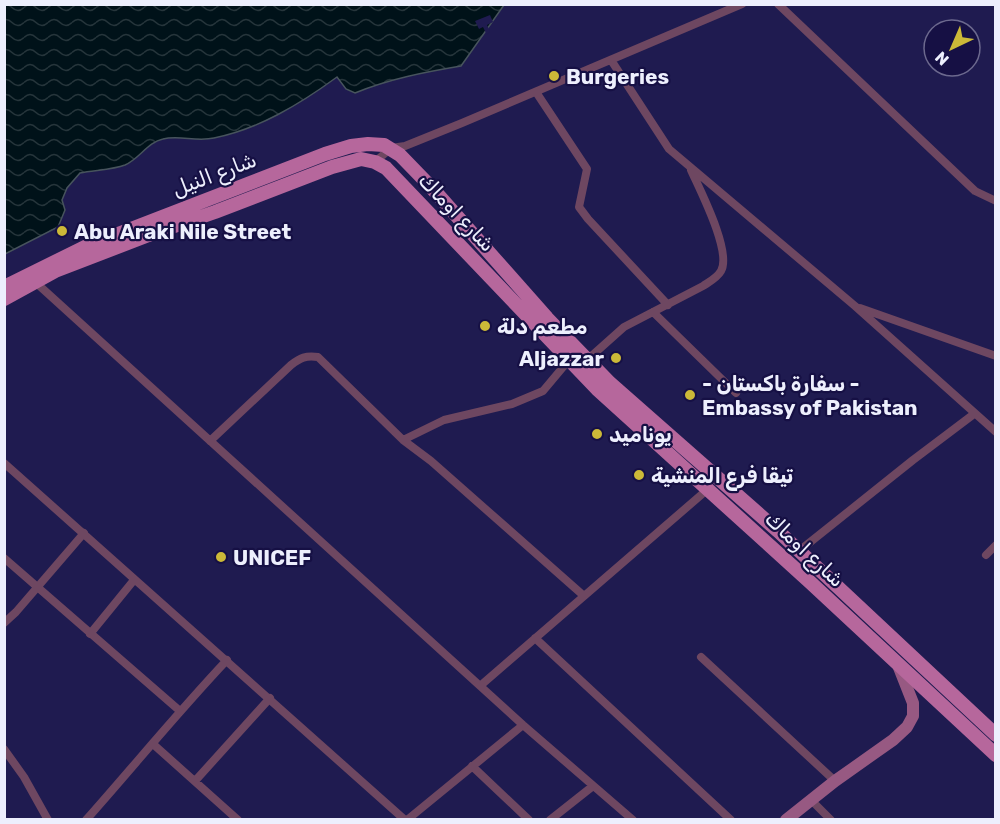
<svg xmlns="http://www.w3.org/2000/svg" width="1000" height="824" viewBox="0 0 1000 824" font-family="Rubik,Vazirmatn,sans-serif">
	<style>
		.water { fill: url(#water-waves); stroke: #47545d; stroke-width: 1.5 }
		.pier { fill: #1f1b50 }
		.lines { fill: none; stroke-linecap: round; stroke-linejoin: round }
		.street { stroke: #6e4761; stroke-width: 8 }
		.secondary { stroke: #975982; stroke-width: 12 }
		.primary { stroke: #b6679c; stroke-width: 14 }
		.poi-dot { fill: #ccb938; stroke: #161044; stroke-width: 2 }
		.labels { text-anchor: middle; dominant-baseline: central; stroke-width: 4.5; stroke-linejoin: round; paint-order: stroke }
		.poi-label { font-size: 21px; font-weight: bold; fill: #edeffd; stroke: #161044; text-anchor: start }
		.street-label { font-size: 21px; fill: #edeffd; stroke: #161044 }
	</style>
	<defs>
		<pattern id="water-waves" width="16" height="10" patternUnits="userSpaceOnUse" patternTransform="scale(1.5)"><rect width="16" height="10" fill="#001219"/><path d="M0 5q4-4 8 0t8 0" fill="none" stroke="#26353b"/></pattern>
	</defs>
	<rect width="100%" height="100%" fill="#1f1b50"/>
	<path class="water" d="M 5,5 L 504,5 L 461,66 C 425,72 389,79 355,93 L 346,89 L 337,77 C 300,104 259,129 214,138 C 197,142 179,135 163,139 C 148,142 139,159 125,165 C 112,170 94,170 80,173 L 67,188 L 62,200 L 65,210 L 58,227 L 5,254 Z"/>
	<path class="pier" d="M 490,15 L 493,22 L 487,25 L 490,31 L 487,35 L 483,27 L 479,29 L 475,21 Z"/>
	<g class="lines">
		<path class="street" d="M 778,4 L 975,191 L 996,201
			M 611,60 L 669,149 L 855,306 L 996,432
			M 536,92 L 587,169 L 579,207 L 588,219 L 668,305
			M 375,162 L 391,148 L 405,146 L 462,123 L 742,4
			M 33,280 L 523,725 L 633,820
			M 860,308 L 996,356
			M 653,312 L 736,393
			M 587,360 L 624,327 L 703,286 C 709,282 717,278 721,271 C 732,252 700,190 691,170
			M 403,440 L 444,420 L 512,404 L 543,391 L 569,360
			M 210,441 L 291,365 C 300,358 306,355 318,357 L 403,440 L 431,461 L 584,596
			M 4,463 L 405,820
			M 799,551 L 913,460 L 974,414
			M 986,555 L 996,545
			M 4,558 L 180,711
			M 4,623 L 16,612 L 84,533
			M 90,634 L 134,580
			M 535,638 L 731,820
			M 701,657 L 835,781
			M 480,686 L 708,489
			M 153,744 L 238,820
			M 4,749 L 24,777 L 48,820
			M 472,766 L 529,820
			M 195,781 L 270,698
			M 811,800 L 831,820
			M 86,820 C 133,767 178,712 227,660
			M 407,820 L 523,725
			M 550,820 L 593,786"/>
		<path class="secondary" d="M 786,820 L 835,781 L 893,740 L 907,727 L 913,716 L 913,703 L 898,665"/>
		<path class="primary" d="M 4,287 L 87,246 L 325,154 L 351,146 L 368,144 L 384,145 L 400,155 L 432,188 L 547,318 L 610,383 L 778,531 L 996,735
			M 4,299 L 55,271 L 146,236 L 215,212 L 332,167 L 361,159 L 375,162 L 386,168 L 597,389 L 811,583 L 996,755"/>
	</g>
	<g class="poi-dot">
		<circle cx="554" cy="76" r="6"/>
		<circle cx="62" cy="231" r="6"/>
		<circle cx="485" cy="326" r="6"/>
		<circle cx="616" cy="358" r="6"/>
		<circle cx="690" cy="395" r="6"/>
		<circle cx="597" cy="434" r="6"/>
		<circle cx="639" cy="475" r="6"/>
		<circle cx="221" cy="557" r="6"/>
	</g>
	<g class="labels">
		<g class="poi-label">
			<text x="566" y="76">Burgeries</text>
			<text x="74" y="231">Abu Araki Nile Street</text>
			<text x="497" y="326">مطعم دلة</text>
			<text x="604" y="358" text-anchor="end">Aljazzar</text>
			<text x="702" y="383">- سفارة باكستان -<tspan x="702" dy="24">Embassy of Pakistan</tspan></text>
			<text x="609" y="434">يوناميد</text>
			<text x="651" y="475">تيقا فرع المنشية</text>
			<text x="233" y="557">UNICEF</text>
		</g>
		<g class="street-label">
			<text transform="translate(214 174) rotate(-21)">شارع النيل</text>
			<text transform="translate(457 212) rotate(46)">شارع اوماك</text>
			<text transform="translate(805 549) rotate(43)">شارع اوماك</text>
		</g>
	</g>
	<rect width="1000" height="824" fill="none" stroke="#edeffd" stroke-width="12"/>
	<g transform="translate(952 48) rotate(224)"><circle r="28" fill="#161044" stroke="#6c698e" stroke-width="1.5"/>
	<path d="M0-4.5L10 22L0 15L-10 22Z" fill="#ccb938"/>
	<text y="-9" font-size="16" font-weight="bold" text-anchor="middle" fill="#edeffd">N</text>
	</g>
</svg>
